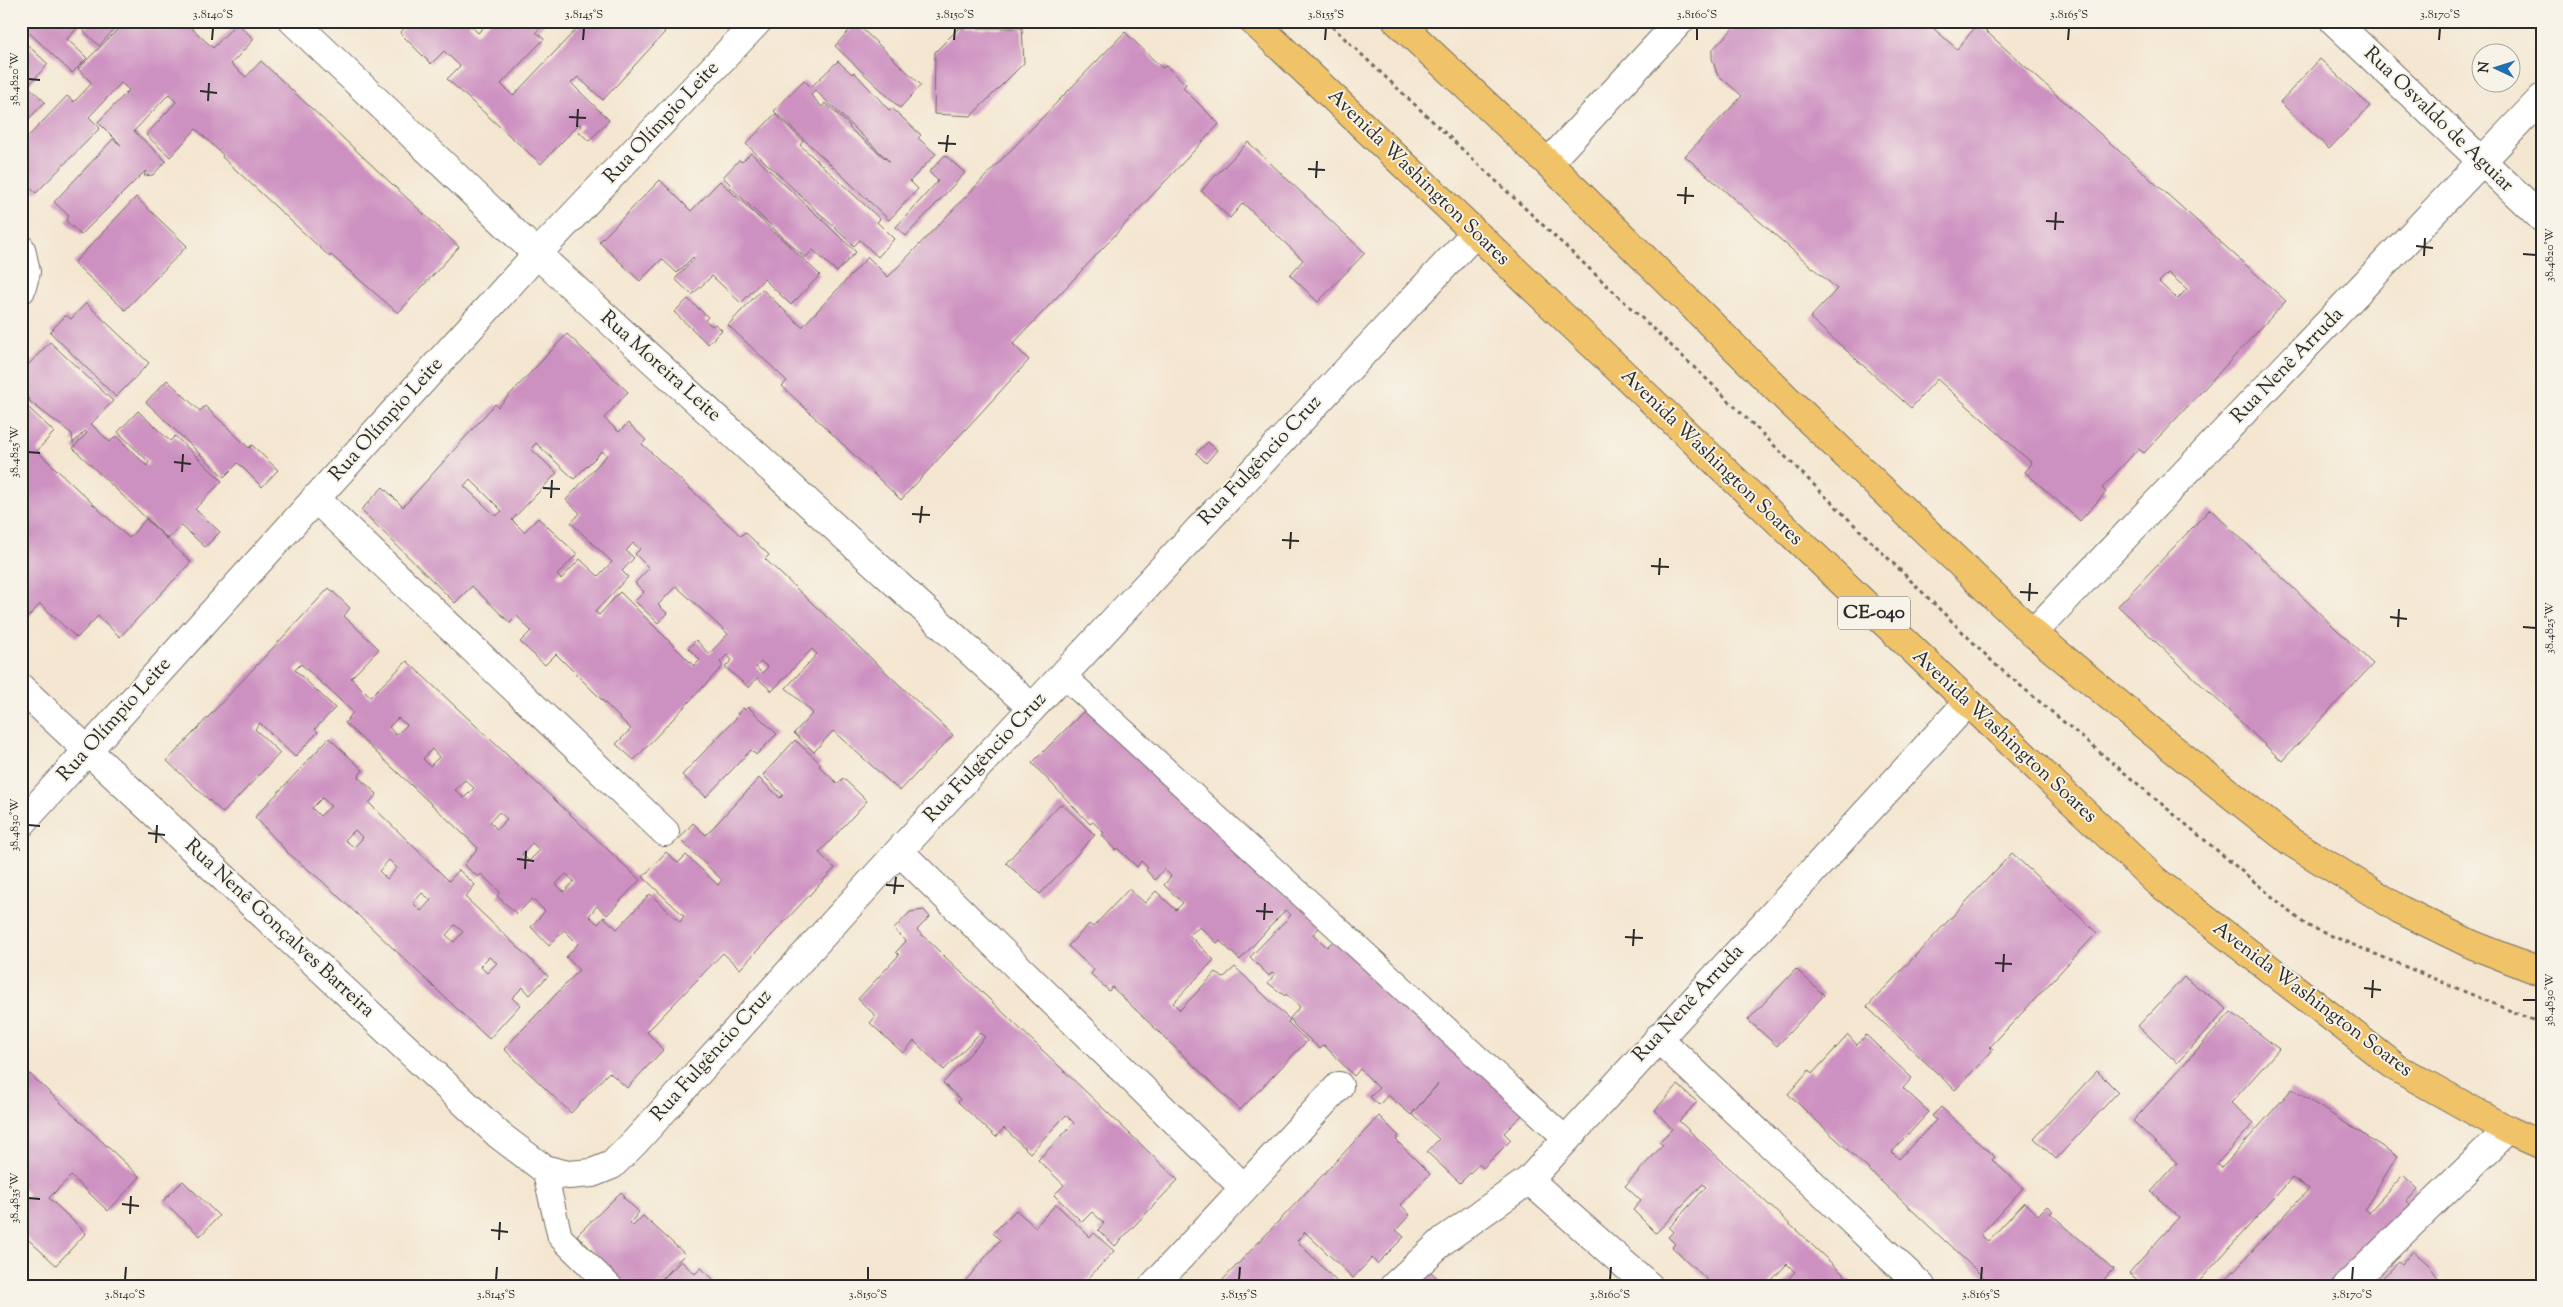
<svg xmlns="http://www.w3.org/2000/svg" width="2563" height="1307" viewBox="0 0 2563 1307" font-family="'Sorts Mill Goudy',serif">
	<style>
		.building { fill: #cd91c1; fill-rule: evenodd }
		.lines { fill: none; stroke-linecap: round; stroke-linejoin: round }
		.lane-casing { stroke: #716c65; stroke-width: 26 }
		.street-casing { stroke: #716c65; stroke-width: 30 }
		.highway-casing { stroke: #716c65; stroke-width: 30 }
		.path { stroke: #716c65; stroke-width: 3; stroke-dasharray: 4 4; stroke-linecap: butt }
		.lane { stroke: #fff; stroke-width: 24 }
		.street { stroke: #fff; stroke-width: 28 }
		.highway { stroke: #f1c369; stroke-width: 28 }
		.ticks { fill: none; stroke: #2b2b2b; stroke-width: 2 }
		.labels { text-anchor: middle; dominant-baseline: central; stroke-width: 4; stroke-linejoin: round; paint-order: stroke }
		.shield { fill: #f7f3e8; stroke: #686764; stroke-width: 1 }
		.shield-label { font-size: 19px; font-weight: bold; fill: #2b2b2b }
		.street-label { font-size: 20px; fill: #2b2b2b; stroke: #f7f3e8 }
		.neatline { fill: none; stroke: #2b2b2b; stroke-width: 2 }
		.ticks-label { font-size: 12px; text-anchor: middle; fill: #2b2b2b }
	</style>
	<rect width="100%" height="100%" fill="#f7f3e8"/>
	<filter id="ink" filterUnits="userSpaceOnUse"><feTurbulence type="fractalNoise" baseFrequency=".02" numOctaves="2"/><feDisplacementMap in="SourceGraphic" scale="10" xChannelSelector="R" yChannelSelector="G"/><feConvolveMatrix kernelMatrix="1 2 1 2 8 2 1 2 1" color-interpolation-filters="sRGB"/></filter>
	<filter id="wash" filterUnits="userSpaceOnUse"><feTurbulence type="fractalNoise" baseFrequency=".0096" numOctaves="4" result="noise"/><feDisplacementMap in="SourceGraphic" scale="20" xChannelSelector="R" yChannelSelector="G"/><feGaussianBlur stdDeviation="1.12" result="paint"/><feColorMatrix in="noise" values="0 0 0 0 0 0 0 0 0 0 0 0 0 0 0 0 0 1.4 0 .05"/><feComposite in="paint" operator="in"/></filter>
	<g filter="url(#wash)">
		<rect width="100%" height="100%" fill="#f4e6d0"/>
		<g id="blocks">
			<path class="building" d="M 21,21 L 84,21 L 67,39 L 87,58 L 72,73 L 21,25 Z
				M 91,21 L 114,21 L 118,25 L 99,46 L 83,30 Z
				M 126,21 L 184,21 L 213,48 L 237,23 L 254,39 L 231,64 L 246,77 L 261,61 L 459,247 L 398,313 L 331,255 L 330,257 L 222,157 L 223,155 L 196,129 L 170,157 L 146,135 L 176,102 L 169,94 L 134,131 L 166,161 L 153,175 L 144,176 L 146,170 L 81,235 L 66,221 L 69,216 L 54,202 L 113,139 L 121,145 L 98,122 L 129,90 L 121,83 L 89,117 L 100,128 L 36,193 L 21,179 L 21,144 L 67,96 L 74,102 L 92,83 L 78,69 Z
				M 411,21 L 472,21 L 469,24 L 478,33 L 490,21 L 547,21 L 536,32 L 544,39 L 501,84 L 513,96 L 584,21 L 652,21 L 665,32 L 603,100 L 578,77 L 571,83 L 609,120 L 589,141 L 578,131 L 582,126 L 579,124 L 541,164 L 447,79 L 460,66 L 444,51 L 431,64 L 400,33 Z
				M 1740,21 L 1925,21 L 1957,49 L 1978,24 L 2286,301 L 2144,453 L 2138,449 L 2102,488 L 2106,492 L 2080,521 L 2025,472 L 2032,463 L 1937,379 L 1911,408 L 1810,318 L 1837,289 L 1685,156 L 1742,96 L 1717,74 L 1712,58 L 1712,50 ZM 2168,273 L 2187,289 L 2177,299 L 2159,282 Z
				M 856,23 L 921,85 L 900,108 L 835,46 Z
				M 959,28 L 1022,28 L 1024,63 L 971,116 L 934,114 L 935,52 Z
				M 1125,32 L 1162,68 L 1166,66 L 1186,84 L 1183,88 L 1219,124 L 1013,344 L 1029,360 L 901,500 L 782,386 L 787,381 L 728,325 L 762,289 L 802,327 L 868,257 L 888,277 Z
				M 21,39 L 48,64 L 28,86 L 45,102 L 21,127 L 21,86 L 24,84 L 21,81 Z
				M 2320,59 L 2370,106 L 2329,149 L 2280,102 Z
				M 838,61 L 852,74 L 854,72 L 889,110 L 892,108 L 921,135 L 918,138 L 936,154 L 910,181 L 918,189 L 889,220 L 774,111 L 804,80 L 811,87 ZM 815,90 L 890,162 L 849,128 L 850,126 L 825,103 L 822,107 L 811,95 Z
				M 775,114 L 803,141 L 800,145 L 880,219 L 877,222 L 894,239 L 878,257 L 860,240 L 854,246 L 746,144 Z
				M 1248,142 L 1365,253 L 1318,302 L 1290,275 L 1303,260 L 1243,203 L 1230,218 L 1201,191 Z
				M 751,153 L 856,252 L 837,272 L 813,250 L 805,258 L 729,186 L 730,184 L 723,177 L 739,160 L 742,162 Z
				M 945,155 L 965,173 L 906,236 L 896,227 L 938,181 L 929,172 Z
				M 660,180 L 691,211 L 720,181 L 820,275 L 791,305 L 764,279 L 741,303 L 712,276 L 692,295 L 675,279 L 694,259 L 693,257 L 677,273 L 662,259 L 640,281 L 599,242 Z
				M 136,197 L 187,246 L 125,310 L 74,263 Z
				M 688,299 L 708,317 L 705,320 L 712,326 L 715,324 L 722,330 L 708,344 L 674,312 Z
				M 86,303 L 149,363 L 116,397 L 50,332 L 66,315 L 71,319 Z
				M 567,334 L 628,392 L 604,418 L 619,432 L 628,423 L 646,440 L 642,444 L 741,536 L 745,532 L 769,555 L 765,559 L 953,735 L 900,791 L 833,731 L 814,752 L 794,733 L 813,713 L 786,688 L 817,654 L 812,649 L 772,691 L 757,678 L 749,688 L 725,667 L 732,660 L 727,655 L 720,662 L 723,666 L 634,760 L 616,744 L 631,729 L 556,654 L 545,665 L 520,642 L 531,631 L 517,616 L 510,623 L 472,586 L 455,603 L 361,510 L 383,487 L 403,507 L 495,404 L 498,407 ZM 536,443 L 574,479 L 602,451 L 607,455 L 566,500 L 580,513 L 571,523 L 612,562 L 598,576 L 580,559 L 561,579 L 557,575 L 577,554 L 538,518 L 524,532 L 512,520 L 557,473 L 531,449 ZM 470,479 L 502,511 L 496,516 L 464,486 ZM 633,543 L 640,549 L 635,554 L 649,568 L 635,583 L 644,592 L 635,601 L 658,623 L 667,613 L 658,605 L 676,586 L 728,634 L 709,654 L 696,640 L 688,648 L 700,660 L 694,666 L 620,592 L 599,615 L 595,612 L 628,577 L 622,571 L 634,558 L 626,551 ZM 761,662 L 768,667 L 762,673 L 756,667 Z
				M 50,342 L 113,401 L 91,424 L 110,442 L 116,436 L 147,466 L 149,462 L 118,432 L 138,411 L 170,441 L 175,436 L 222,481 L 195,509 L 220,532 L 205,547 L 181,525 L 168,539 L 73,448 L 87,433 L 85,431 L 73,443 L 72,434 L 29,401 L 30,399 L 21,391 L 21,364 L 23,362 L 27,366 Z
				M 167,380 L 200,411 L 205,406 L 249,448 L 252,445 L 278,470 L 262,487 L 238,463 L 224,477 L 146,402 Z
				M 29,408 L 54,432 L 37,451 L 129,538 L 146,519 L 191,562 L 120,637 L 98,616 L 77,638 L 40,604 L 21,625 L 21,416 Z
				M 1208,442 L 1217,450 L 1206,463 L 1196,453 Z
				M 2210,509 L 2373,664 L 2282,761 L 2118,606 Z
				M 329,588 L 350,608 L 344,616 L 379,649 L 351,678 L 370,697 L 407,661 L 640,880 L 607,915 L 597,906 L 589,916 L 598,924 L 604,917 L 617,929 L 650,894 L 680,922 L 684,916 L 643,877 L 666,852 L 678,863 L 686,855 L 718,885 L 722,880 L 679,839 L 693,823 L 706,835 L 759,778 L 780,798 L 783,795 L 763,775 L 795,740 L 821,764 L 819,766 L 838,784 L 843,778 L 867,801 L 819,853 L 835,868 L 740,969 L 723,953 L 647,1032 L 663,1050 L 627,1088 L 609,1072 L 571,1113 L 504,1049 L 579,970 L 566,957 L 578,944 L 564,930 L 549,946 L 531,927 L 545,911 L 532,899 L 517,914 L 497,896 L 500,892 L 481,874 L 478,877 L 464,865 L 478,848 L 345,723 L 353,712 L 301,664 L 295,670 L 335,708 L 315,729 L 318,732 L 295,757 L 260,723 L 255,729 L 280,753 L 223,813 L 167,761 ZM 398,718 L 407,725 L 396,735 L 389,727 ZM 432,749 L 439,757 L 430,766 L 423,759 ZM 465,780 L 474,788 L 464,798 L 455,790 ZM 499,812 L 507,819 L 497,829 L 490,822 ZM 532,843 L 540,850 L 529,861 L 522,854 ZM 566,874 L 574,881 L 564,892 L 556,884 Z
				M 1090,705 L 1322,925 L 1313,934 L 1327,947 L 1338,936 L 1527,1110 L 1504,1133 L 1511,1140 L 1483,1168 L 1479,1164 L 1460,1183 L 1427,1152 L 1439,1139 L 1412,1114 L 1438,1084 L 1411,1115 L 1388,1095 L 1379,1105 L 1370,1097 L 1379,1088 L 1360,1069 L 1354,1076 L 1324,1045 L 1320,1049 L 1295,1026 L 1290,1018 L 1300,1007 L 1286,994 L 1285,996 L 1268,983 L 1275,974 L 1272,972 L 1269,976 L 1250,957 L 1291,915 L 1285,910 L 1240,960 L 1220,941 L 1217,943 L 1200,927 L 1189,935 L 1214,960 L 1173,1003 L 1180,1010 L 1216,972 L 1223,978 L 1235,967 L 1290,1020 L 1288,1022 L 1307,1041 L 1240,1110 L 1112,987 L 1109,991 L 1091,974 L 1094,970 L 1068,946 L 1089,924 L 1093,927 L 1129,889 L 1145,903 L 1156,891 L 1176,910 L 1183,903 L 1164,885 L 1171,876 L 1164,869 L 1155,880 L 1146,870 L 1148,868 L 1141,861 L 1137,867 L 1117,848 L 1115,850 L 1102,835 L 1104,833 L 1093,822 L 1090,824 L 1032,763 Z
				M 748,707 L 777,734 L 756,755 L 751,750 L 706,797 L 682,775 L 739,715 L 737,714 L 743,708 L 745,710 Z
				M 329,738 L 363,770 L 358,777 L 377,794 L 369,803 L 449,881 L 459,870 L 475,885 L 465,897 L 548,976 L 530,995 L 523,987 L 512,998 L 520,1005 L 489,1039 L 322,881 L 287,852 L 255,817 ZM 322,798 L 331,806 L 320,816 L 312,808 ZM 355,830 L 363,838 L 354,847 L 345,840 ZM 389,860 L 397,868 L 387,879 L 379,871 ZM 422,893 L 431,900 L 421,911 L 413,903 ZM 455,925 L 463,932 L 454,942 L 446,935 ZM 489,957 L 497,963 L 487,973 L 480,966 Z
				M 1059,805 L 1063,805 L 1095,835 L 1040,894 L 1006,863 Z
				M 2012,853 L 2097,933 L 1990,1047 L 1993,1050 L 1955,1090 L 1867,1007 Z
				M 924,910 L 930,917 L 917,930 L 1178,1180 L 1115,1246 L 1098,1230 L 1104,1223 L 1092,1212 L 1082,1222 L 1054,1195 L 1064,1185 L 1038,1160 L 1074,1123 L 1066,1115 L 1030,1153 L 1004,1128 L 996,1137 L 958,1102 L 960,1099 L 943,1083 L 985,1037 L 980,1033 L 944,1070 L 914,1041 L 903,1053 L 870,1023 L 876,1016 L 858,999 L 899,955 L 896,952 L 906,941 L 894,929 L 910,912 Z
				M 1796,969 L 1824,995 L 1777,1046 L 1748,1020 Z
				M 2184,977 L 2227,1009 L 2177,1063 L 2138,1026 Z
				M 2231,1012 L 2279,1049 L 2231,1103 L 2254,1123 L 2217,1164 L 2222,1168 L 2292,1089 L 2397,1156 L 2365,1209 L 2369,1212 L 2403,1175 L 2418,1189 L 2407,1201 L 2411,1205 L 2334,1286 L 2220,1286 L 2309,1189 L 2292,1178 L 2195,1286 L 2145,1286 L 2129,1273 L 2179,1217 L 2151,1192 L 2177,1163 L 2133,1121 Z
				M 1848,1035 L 1857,1045 L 1866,1035 L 1912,1078 L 1903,1088 L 1929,1112 L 1892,1152 L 1899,1159 L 1936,1120 L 1932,1116 L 1941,1107 L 1995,1157 L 1992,1160 L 2023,1188 L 1981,1234 L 1984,1238 L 1988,1241 L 2025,1202 L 2038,1215 L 2047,1206 L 2053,1211 L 2050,1213 L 2113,1269 L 2098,1286 L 1993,1286 L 1788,1094 L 1809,1070 L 1812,1074 Z
				M 2097,1071 L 2118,1092 L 2056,1159 L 2034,1138 Z
				M 30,1074 L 140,1177 L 108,1211 L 71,1176 L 49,1198 L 86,1233 L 56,1265 L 21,1233 L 21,1201 L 29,1194 L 21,1187 L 21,1083 Z
				M 1678,1085 L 1697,1102 L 1679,1121 L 1856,1286 L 1781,1286 L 1795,1272 L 1787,1264 L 1766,1286 L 1714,1286 L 1672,1247 L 1675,1244 L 1668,1237 L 1673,1232 L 1669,1228 L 1706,1187 L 1703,1184 L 1656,1233 L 1633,1210 L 1641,1201 L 1625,1186 L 1663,1145 L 1659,1142 L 1672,1129 L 1655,1110 Z
				M 1379,1116 L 1399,1136 L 1396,1140 L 1430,1174 L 1401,1205 L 1410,1215 L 1396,1230 L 1404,1237 L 1377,1264 L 1372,1258 L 1353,1278 L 1305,1232 L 1297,1241 L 1341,1286 L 1217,1286 Z
				M 183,1181 L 219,1216 L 200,1236 L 163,1201 Z
				M 621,1192 L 625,1196 L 623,1197 L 639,1212 L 630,1223 L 633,1226 L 643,1216 L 685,1254 L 655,1286 L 618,1286 L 593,1261 L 597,1256 L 577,1235 Z
				M 1056,1204 L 1090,1237 L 1094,1233 L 1114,1251 L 1081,1286 L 961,1286 L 1000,1240 L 993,1233 L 1016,1210 L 1035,1227 Z
				M 2413,1251 L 2428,1264 L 2439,1279 L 2435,1286 L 2373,1286 L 2398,1262 L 2401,1265 Z
				M 681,1261 L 695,1274 L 701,1268 L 713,1279 L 708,1284 L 710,1286 L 656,1286 Z
				M 1430,1271 L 1446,1286 L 1416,1286 Z"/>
		</g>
	</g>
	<g filter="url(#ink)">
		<use href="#blocks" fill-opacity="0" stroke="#716c65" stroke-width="1"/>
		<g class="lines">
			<defs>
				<path id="lane" d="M 1063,675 L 1566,1139
					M 544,1169 L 560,1237 L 610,1286"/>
				<path id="street" d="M 293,21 L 537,254 L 1032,708
					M 2334,21 L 2542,218
					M 1548,163 L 1680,21
					M 21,249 L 26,272 L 21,290
					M 315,498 L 665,832
					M 2033,633 L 2542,98
					M 21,688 L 499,1135 L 544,1169 L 568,1175 L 592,1173 L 612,1165 L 635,1142 L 899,851 L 1475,233
					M 21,824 L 537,254 L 758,21
					M 899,851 L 1244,1188
					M 1658,1038 L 1921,1286
					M 1529,1180 L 1649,1286
					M 1153,1286 L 1339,1086
					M 1394,1286 L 1444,1240 L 1529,1180 L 1967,703
					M 2347,1286 L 2508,1130"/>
				<path id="highway" d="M 1253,21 L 2155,880 L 2397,1068 L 2508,1130 L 2542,1145
					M 1397,21 L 1548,163 L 1787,399 L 2033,633 L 2172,748 L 2291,842 L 2401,910 L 2473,945 L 2542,972"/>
			</defs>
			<use href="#lane" class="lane-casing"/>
			<use href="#street" class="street-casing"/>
			<use href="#highway" class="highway-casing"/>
			<path class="path" d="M 1326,21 L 1715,387 L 1997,666 L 2306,925 L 2542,1024"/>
			<use href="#lane" class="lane"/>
			<use href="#street" class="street"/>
			<use href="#highway" class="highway"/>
		</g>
	</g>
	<path class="ticks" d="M 212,40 L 213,28M 583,40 L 584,28M 954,40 L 955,28M 1325,40 L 1326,28M 1697,40 L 1697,28M 2068,40 L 2069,28M 2439,40 L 2440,28M 28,79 L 40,80M 200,91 L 217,93M 208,101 L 209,83M 569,117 L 586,118M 577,127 L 578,109M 938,143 L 956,144M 946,152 L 948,135M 1308,169 L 1325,170M 1316,178 L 1317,161M 1677,195 L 1694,196M 1685,204 L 1686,187M 2046,221 L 2064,222M 2055,230 L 2056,212M 2416,246 L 2433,248M 2523,254 L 2536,255M 2424,256 L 2425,238M 28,452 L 40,453M 174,462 L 191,464M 182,472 L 183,454M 543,488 L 560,489M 551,498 L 552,480M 912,514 L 930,515M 920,523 L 922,506M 1282,540 L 1299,541M 1290,549 L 1291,532M 1651,566 L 1669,567M 1659,575 L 1660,558M 2020,592 L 2038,593M 2029,601 L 2030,583M 2390,617 L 2407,619M 2398,627 L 2399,609M 2523,627 L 2536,628M 28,825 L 40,826M 148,833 L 165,835M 156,843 L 157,825M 517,859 L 534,861M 525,869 L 526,851M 886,885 L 904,886M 894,894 L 896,877M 1256,911 L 1273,912M 1264,920 L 1265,903M 1625,937 L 1643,938M 1633,946 L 1634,929M 1995,963 L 2012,964M 2003,972 L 2004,954M 2364,988 L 2381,990M 2372,998 L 2373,980M 2523,1000 L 2536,1000M 28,1198 L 40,1199M 122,1204 L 139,1206M 130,1214 L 131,1196M 491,1230 L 508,1232M 499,1240 L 500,1222M 125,1280 L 126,1267M 496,1280 L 497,1267M 868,1280 L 868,1267M 1239,1280 L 1240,1267M 1610,1280 L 1611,1267M 1981,1280 L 1982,1267M 2352,1280 L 2353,1267"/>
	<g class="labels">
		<rect class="shield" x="1838" y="596.5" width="72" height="33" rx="4"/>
		<g class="shield-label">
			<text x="1874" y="613">CE-040</text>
		</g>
		<g class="street-label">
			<text transform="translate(2438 120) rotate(44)">Rua Osvaldo de Aguiar</text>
			<text transform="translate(662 123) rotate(-47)">Rua Olímpio Leite</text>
			<text transform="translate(1418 178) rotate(44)">Avenida Washington Soares</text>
			<text transform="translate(2288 366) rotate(-46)">Rua Nenê Arruda</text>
			<text transform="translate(660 367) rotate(42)">Rua Moreira Leite</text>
			<text transform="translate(387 420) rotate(-48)">Rua Olímpio Leite</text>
			<text transform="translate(1711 458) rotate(44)">Avenida Washington Soares</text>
			<text transform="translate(1261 461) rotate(-47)">Rua Fulgêncio Cruz</text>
			<text transform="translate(115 720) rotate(-48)">Rua Olímpio Leite</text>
			<text transform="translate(2004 737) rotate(43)">Avenida Washington Soares</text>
			<text transform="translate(986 758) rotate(-47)">Rua Fulgêncio Cruz</text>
			<text transform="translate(279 929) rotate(43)">Rua Nenê Gonçalves Barreira</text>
			<text transform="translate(2312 1000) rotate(37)">Avenida Washington Soares</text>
			<text transform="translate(1689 1004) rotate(-47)">Rua Nenê Arruda</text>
			<text transform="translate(712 1056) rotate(-48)">Rua Fulgêncio Cruz</text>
		</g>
	</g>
	<rect width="2563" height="1307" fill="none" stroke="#f7f3e8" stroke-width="55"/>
	<g transform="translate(2496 68) rotate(274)"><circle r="24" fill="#f7f3e8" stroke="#a5a39c"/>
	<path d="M0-4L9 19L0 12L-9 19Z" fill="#1f6fb2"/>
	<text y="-8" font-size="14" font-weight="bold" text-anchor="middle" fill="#2b2b2b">N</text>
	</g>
	<rect x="28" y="28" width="2508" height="1252" class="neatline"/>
	<g class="ticks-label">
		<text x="213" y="18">3.8140°S</text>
		<text x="584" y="18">3.8145°S</text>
		<text x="955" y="18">3.8150°S</text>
		<text x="1326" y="18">3.8155°S</text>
		<text x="1697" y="18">3.8160°S</text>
		<text x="2069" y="18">3.8165°S</text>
		<text x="2440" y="18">3.8170°S</text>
		<text transform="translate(14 79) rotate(-90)" y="4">38.4820°W</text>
		<text transform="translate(2549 255) rotate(-90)" y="4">38.4820°W</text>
		<text transform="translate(14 452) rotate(-90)" y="4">38.4825°W</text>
		<text transform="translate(2549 628) rotate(-90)" y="4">38.4825°W</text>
		<text transform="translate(14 825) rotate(-90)" y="4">38.4830°W</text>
		<text transform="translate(2549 1000) rotate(-90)" y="4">38.4830°W</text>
		<text transform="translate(14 1198) rotate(-90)" y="4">38.4835°W</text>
		<text x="125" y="1298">3.8140°S</text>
		<text x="496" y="1298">3.8145°S</text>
		<text x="868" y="1298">3.8150°S</text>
		<text x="1239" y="1298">3.8155°S</text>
		<text x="1610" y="1298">3.8160°S</text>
		<text x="1981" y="1298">3.8165°S</text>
		<text x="2352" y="1298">3.8170°S</text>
	</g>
</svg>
